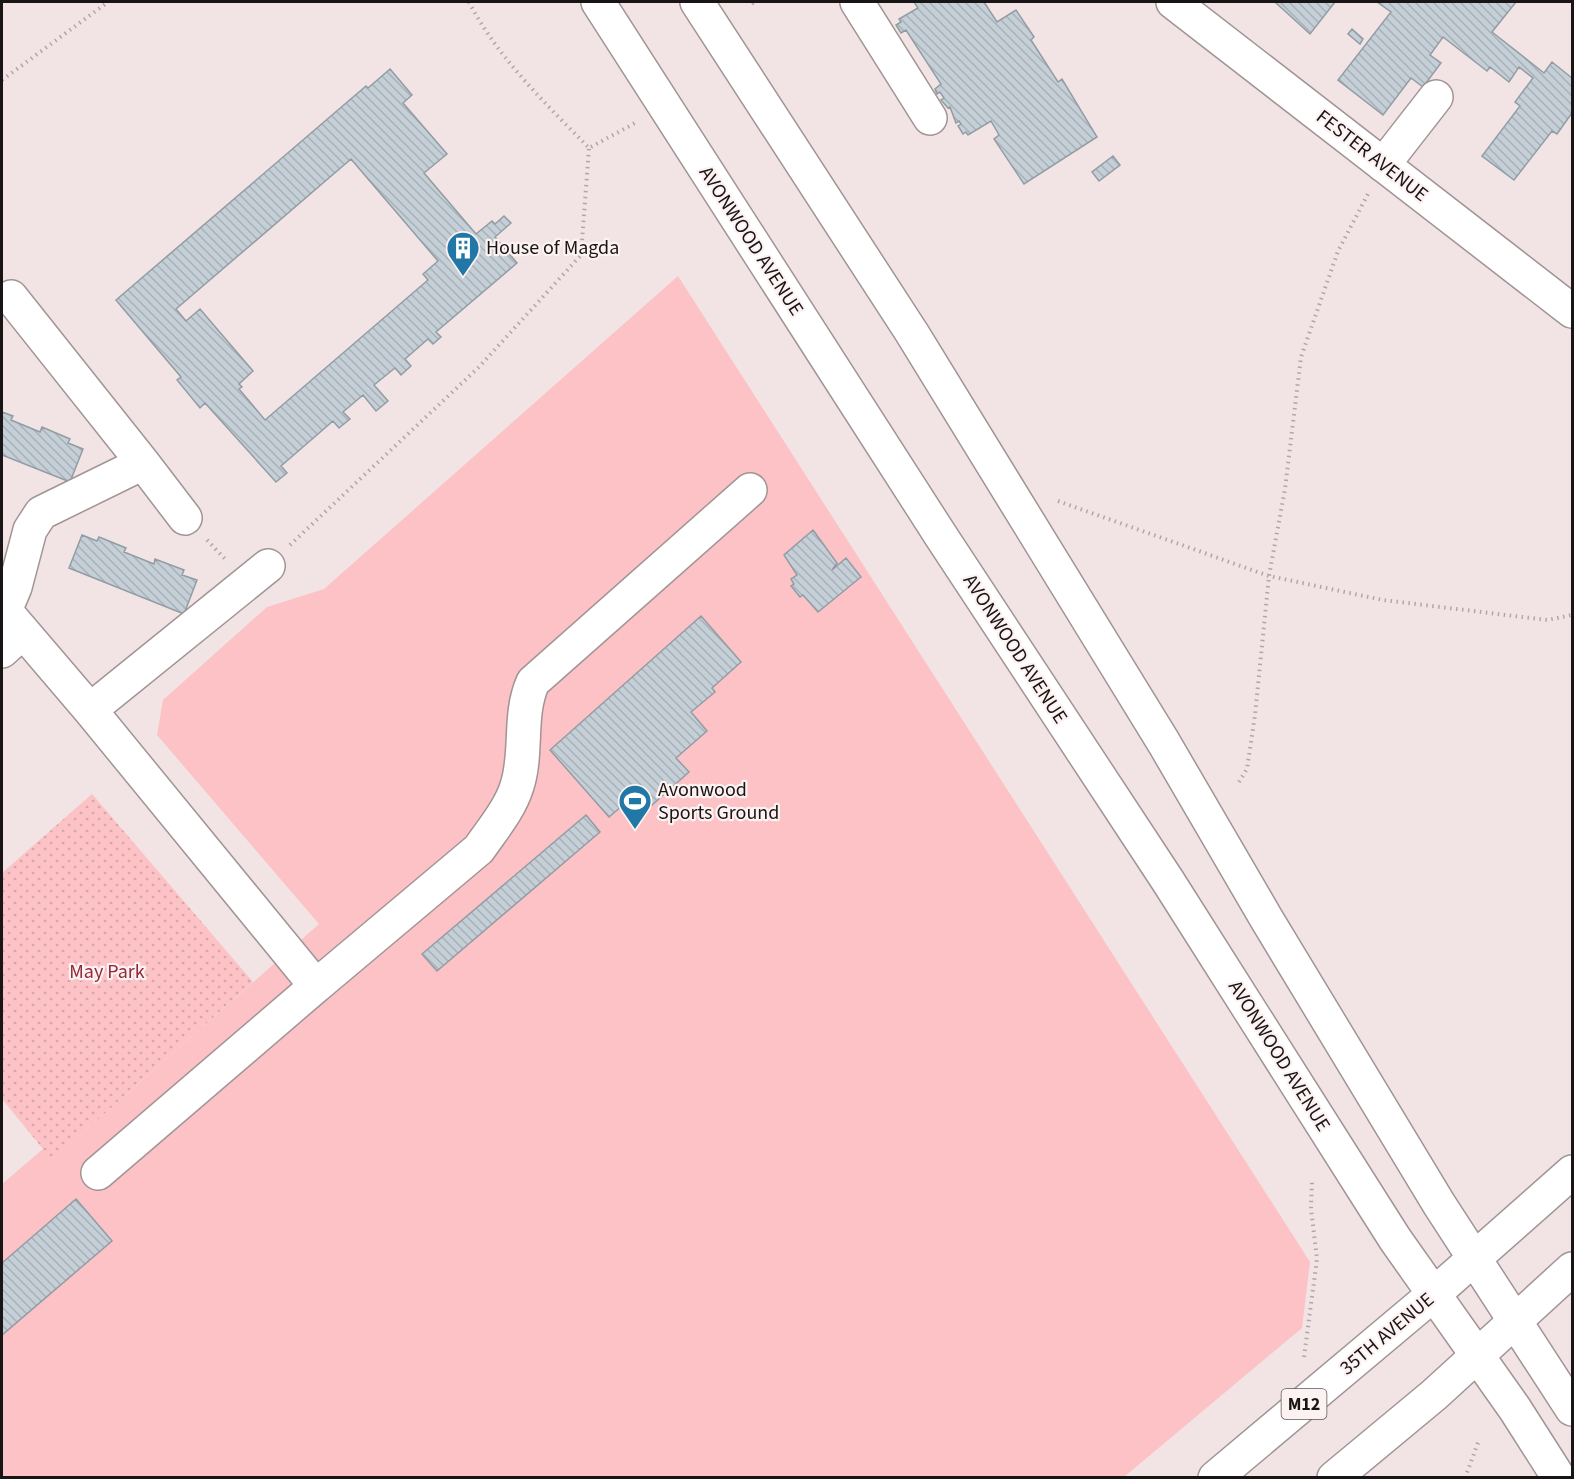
<svg xmlns="http://www.w3.org/2000/svg" width="1574" height="1479" viewBox="0 0 1574 1479" font-family="'Source Sans 3',sans-serif">
	<style>
		.grass { fill: #fcc2c5 }
		.park { fill: url(#park-dots) }
		.building { fill: url(#building-back-hatch); stroke: #929ca3; stroke-width: 1.5; fill-rule: evenodd }
		.lines { fill: none; stroke-linecap: round; stroke-linejoin: round }
		.minor-casing { stroke: #a19495; stroke-width: 36 }
		.major-casing { stroke: #a19495; stroke-width: 36 }
		.path { stroke: #b1a6a6; stroke-width: 4; stroke-dasharray: 1.5 4.5; stroke-linecap: butt }
		.minor { stroke: #fff; stroke-width: 33 }
		.major { stroke: #fff; stroke-width: 33 }
		.labels { text-anchor: middle; dominant-baseline: central; stroke-width: 4.5; stroke-linejoin: round; paint-order: stroke }
		.shield { fill: #fdf2f2; stroke: #5d5757; stroke-width: 1.5 }
		.shield-label { font-size: 18px; font-weight: bold; fill: #191415 }
		.street-label { font-size: 20px; fill: #191415; stroke: #fdf2f2 }
		.poi-label { font-size: 20px; fill: #191415; stroke: #fdf2f2; text-anchor: start }
		.park-label { font-size: 20px; fill: #92283b; stroke: #fdf2f2 }
	</style>
	<defs>
		<pattern id="park-dots" width="8" height="8" patternUnits="userSpaceOnUse" patternTransform="scale(1.5)"><rect width="8" height="8" fill="#fcc2c5"/><path d="M2 2h.1M6 6h.1" fill="none" stroke="#d7a6a8" stroke-width="1.8" stroke-linecap="round"/></pattern>
		<pattern id="building-back-hatch" width="6" height="6" patternUnits="userSpaceOnUse" patternTransform="scale(1.5)"><rect width="6" height="6" fill="#c5cfd7"/><path d="M-1 5l2 2M0 0l6 6M5-1l2 2" fill="none" stroke="#a9b1b8"/></pattern>
	</defs>
	<rect width="100%" height="100%" fill="#f2e4e4"/>
	<path class="grass" d="M 678,276 L 1310,1262 L 1302,1328 L 1124,1477 L 2,1477 L 2,1184 L 43,1149 L 53,1159 L 319,924 L 157,735 L 163,700 L 267,607 L 324,589 Z"/>
	<path class="park" d="M 92,794 L 253,982 L 52,1160 L 2,1099 L 2,873 Z"/>
	<path class="building" d="M 914,2 L 984,2 L 997,22 L 1016,10 L 1034,37 L 1031,40 L 1058,82 L 1062,79 L 1097,137 L 1024,184 L 994,139 L 999,135 L 991,121 L 968,135 L 966,132 L 963,134 L 958,126 L 961,124 L 959,121 L 956,123 L 950,107 L 948,108 L 941,100 L 944,98 L 940,92 L 937,94 L 935,89 L 941,84 L 906,30 L 901,33 L 896,25 L 901,22 L 899,19 L 918,8 Z
		M 1275,2 L 1335,2 L 1310,34 Z
		M 1377,2 L 1516,2 L 1492,32 L 1544,73 L 1552,62 L 1572,78 L 1572,113 L 1557,134 L 1552,131 L 1514,180 L 1482,156 L 1520,106 L 1515,102 L 1533,78 L 1519,67 L 1509,82 L 1490,67 L 1487,71 L 1443,37 L 1430,55 L 1441,63 L 1423,87 L 1411,78 L 1383,115 L 1338,80 L 1391,12 Z
		M 1352,29 L 1363,39 L 1360,44 L 1348,34 Z
		M 390,69 L 412,95 L 403,103 L 447,154 L 424,173 L 476,234 L 492,221 L 495,224 L 504,216 L 511,223 L 495,237 L 517,263 L 436,332 L 441,337 L 433,344 L 428,339 L 405,359 L 411,366 L 401,375 L 395,368 L 374,385 L 388,401 L 376,411 L 363,395 L 343,412 L 350,419 L 339,428 L 333,421 L 281,466 L 287,473 L 276,482 L 205,403 L 200,408 L 177,380 L 181,377 L 116,300 L 366,86 L 368,88 ZM 351,159 L 438,261 L 423,274 L 428,280 L 265,420 L 239,389 L 242,387 L 239,384 L 253,371 L 200,309 L 186,321 L 176,309 Z
		M 1113,156 L 1120,165 L 1099,181 L 1092,172 Z
		M 2,412 L 13,416 L 11,420 L 40,432 L 42,427 L 70,439 L 68,443 L 83,449 L 70,482 L 2,455 Z
		M 813,530 L 837,563 L 832,570 L 846,558 L 861,577 L 818,612 L 803,595 L 800,597 L 791,586 L 794,584 L 791,579 L 797,575 L 784,555 Z
		M 82,535 L 97,541 L 99,537 L 126,548 L 124,552 L 154,564 L 155,559 L 184,570 L 182,575 L 197,580 L 184,614 L 69,568 Z
		M 701,616 L 741,662 L 712,688 L 715,692 L 691,712 L 707,731 L 676,758 L 689,772 L 642,814 L 629,800 L 609,817 L 550,750 Z
		M 586,815 L 600,832 L 437,971 L 422,954 Z
		M 76,1199 L 112,1241 L 2,1335 L 2,1263 Z"/>
	<g class="lines">
		<defs>
			<path id="minor" d="M 857,2 L 930,118
				M 1173,2 L 1572,311
				M 1383,165 L 1436,97
				M 143,463 L 185,518
				M 2,607 L 90,710 L 316,986 L 479,849 C 492,830 510,809 517,786 C 528,752 518,715 533,682 L 750,490
				M 5,611 L 15,587 L 30,530 L 41,513 L 143,463 L 11,297
				M 2,651 L 23,632
				M 90,710 L 268,566
				M 98,1173 L 316,986"/>
			<path id="major" d="M 598,2 L 941,536 L 1168,881 L 1395,1239 L 1515,1409 L 1559,1478
				M 697,2 L 912,333 L 1164,743 L 1266,918 L 1439,1204 L 1572,1409
				M 1215,1478 L 1434,1294 L 1572,1172
				M 1334,1478 L 1434,1395 L 1572,1269"/>
		</defs>
		<use href="#minor" class="minor-casing"/>
		<use href="#major" class="major-casing"/>
		<path class="path" d="M 469,2 C 497,57 546,104 589,148 L 637,122
			M 752,4 L 754,2
			M 2,80 L 108,2
			M 1058,501 L 1269,576 L 1383,600 L 1547,620 L 1572,615
			M 207,540 L 226,560
			M 290,545 L 479,367 L 581,255 L 589,148
			M 1239,782 L 1247,769 L 1255,715 L 1269,576 L 1285,489 L 1301,357 L 1338,251 L 1369,192
			M 1304,1357 L 1317,1259 L 1311,1209 L 1312,1181
			M 1465,1478 L 1479,1440"/>
		<use href="#minor" class="minor"/>
		<use href="#major" class="major"/>
	</g>
	<defs>
		<symbol id="building-pin" viewBox="-11 -11 22 30"><path d="M0 17L-7.5 6A9.5 9.5 0 1 1 7.5 6Z" fill="#2177a6" stroke="#fdf2f2"/><path d="M-4-6H4V6H1V3H-1V6H-4ZM-2.5-4.3h1.7v1.8h-1.7ZM.8-4.3h1.7v1.8H.8ZM-2.5-1h1.7V.8h-1.7ZM.8-1h1.7V.8H.8Z" fill="#fff"/></symbol>
		<symbol id="stadium-pin" viewBox="-11 -11 22 30"><path d="M0 17L-7.5 6A9.5 9.5 0 1 1 7.5 6Z" fill="#2177a6" stroke="#fdf2f2"/><path d="M0-5a6.5 5 0 1 0 0 10a6.5 5 0 1 0 0-10ZM-3.5-1.8h7v3.6h-7Z" fill="#fff"/></symbol>
	</defs>
	<g fill-rule="evenodd">
		<use href="#building-pin" x="444" y="229" width="38" height="52"/>
		<use href="#stadium-pin" x="616" y="782" width="38" height="52"/>
	</g>
	<g class="labels">
		<rect class="shield" x="1281.5" y="1389" width="45" height="30" rx="4.5"/>
		<g class="shield-label">
			<text x="1304" y="1404">M12</text>
		</g>
		<g class="street-label">
			<text transform="translate(1372 156) rotate(38)">FESTER AVENUE</text>
			<text transform="translate(751 241) rotate(57)">AVONWOOD AVENUE</text>
			<text transform="translate(1015 649) rotate(57)">AVONWOOD AVENUE</text>
			<text transform="translate(1279 1056) rotate(58)">AVONWOOD AVENUE</text>
			<text transform="translate(1387 1334) rotate(-40)">35TH AVENUE</text>
		</g>
		<g class="poi-label">
			<text x="486" y="248">House of Magda</text>
			<text x="658" y="790">Avonwood<tspan x="658" dy="23">Sports Ground</tspan></text>
		</g>
		<g class="park-label">
			<text x="107" y="972">May Park</text>
		</g>
	</g>
	<rect width="1574" height="1479" fill="none" stroke="#191415" stroke-width="6"/>
</svg>
